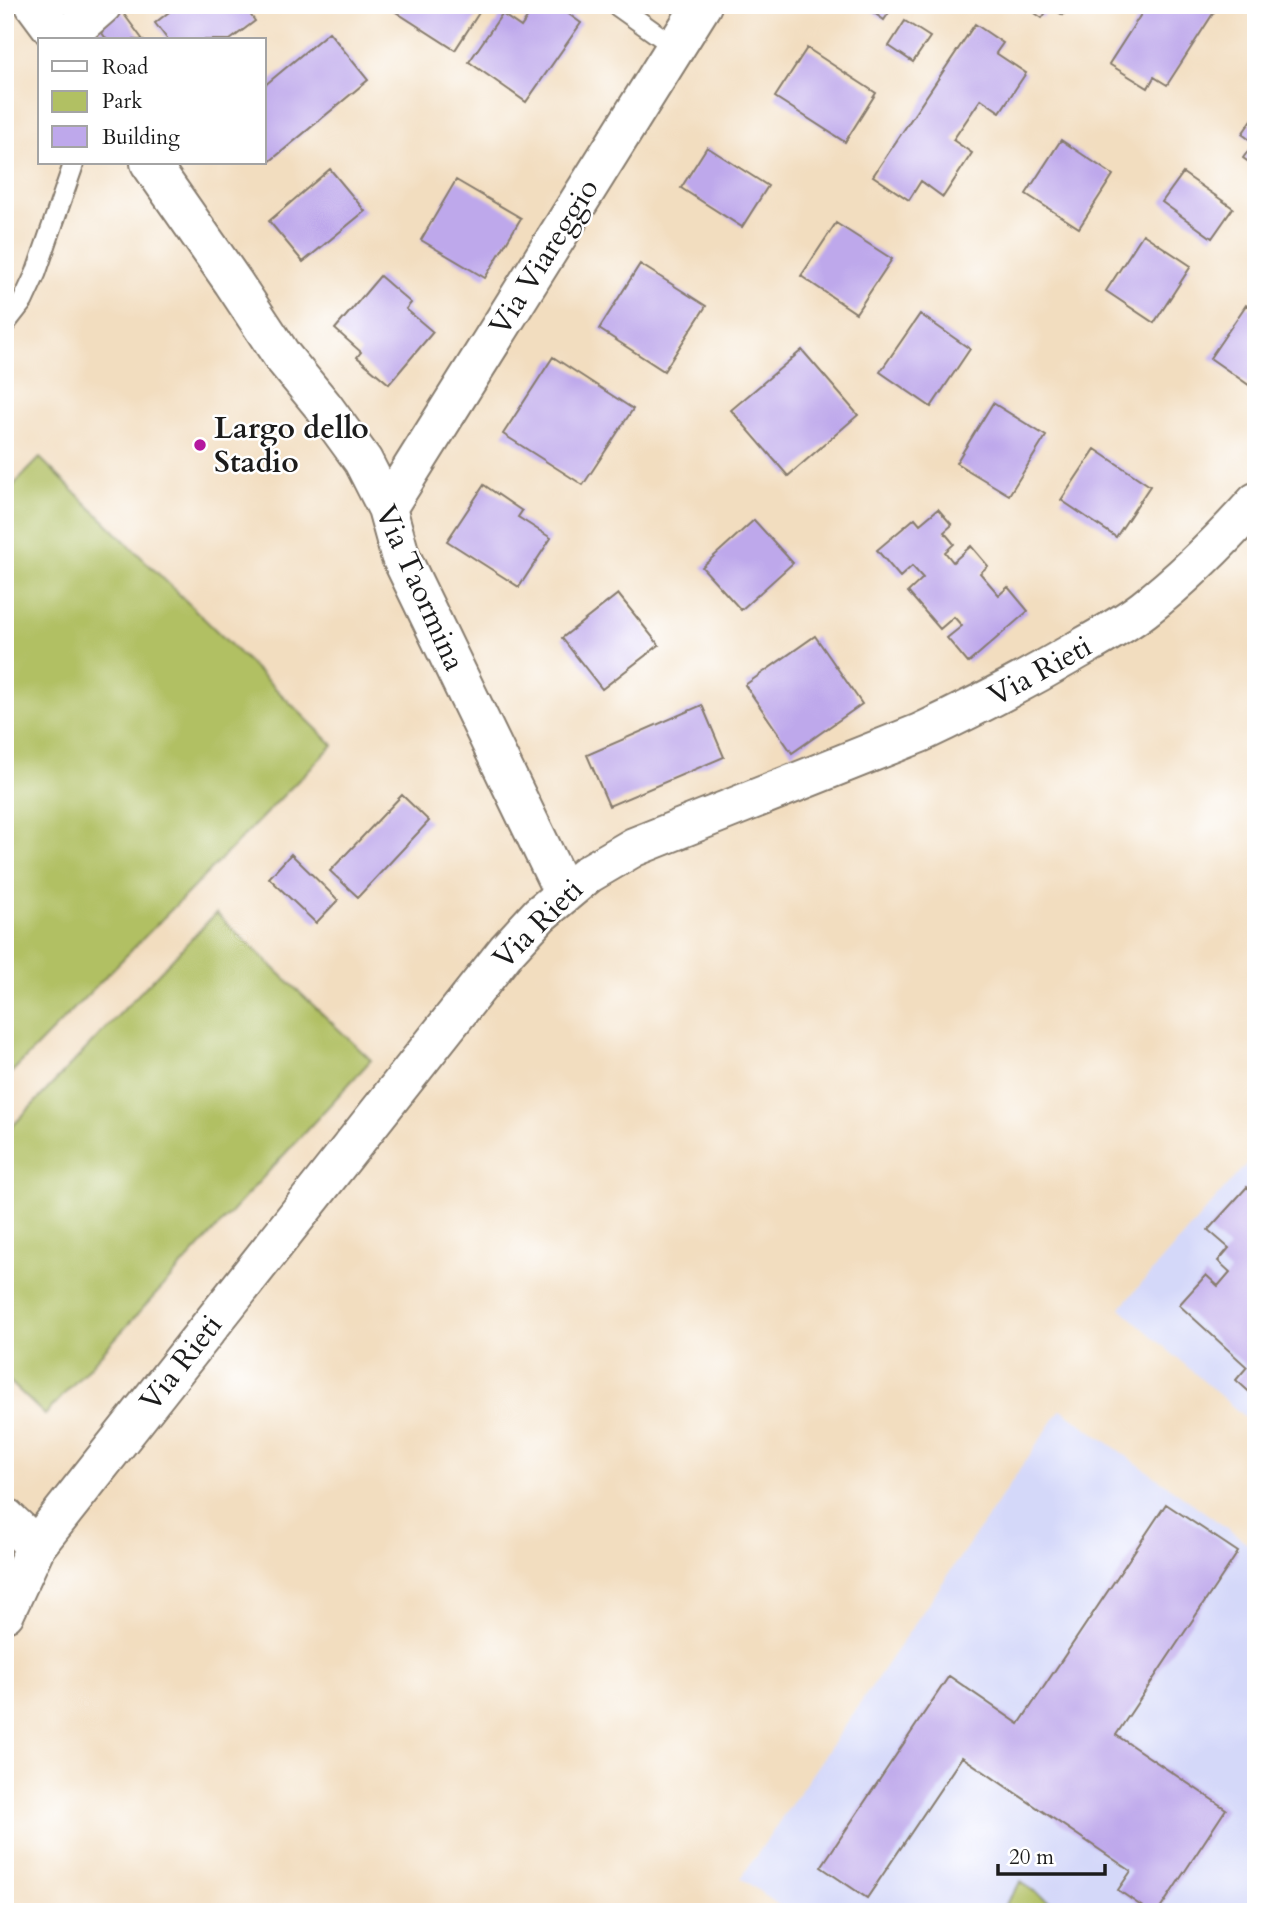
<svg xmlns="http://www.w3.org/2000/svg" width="1261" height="1917" viewBox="0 0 1261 1917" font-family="Cardo,serif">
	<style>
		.built { fill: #d4d8f9 }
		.green { fill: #b1c063; stroke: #666e40; stroke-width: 2 }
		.building { fill: #bea8eb }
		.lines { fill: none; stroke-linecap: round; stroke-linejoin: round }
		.lane-casing { stroke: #877c6e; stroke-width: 23 }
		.street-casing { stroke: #877c6e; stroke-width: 42 }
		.lane { stroke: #fff; stroke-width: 19 }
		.street { stroke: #fff; stroke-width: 38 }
		.poi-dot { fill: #b5179e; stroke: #fff; stroke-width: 2.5 }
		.labels { text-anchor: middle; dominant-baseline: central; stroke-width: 5; stroke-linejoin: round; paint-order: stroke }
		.street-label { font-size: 30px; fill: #1c1c1c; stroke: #fff }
		.poi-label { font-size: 30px; font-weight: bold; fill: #1c1c1c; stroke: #fff; text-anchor: start }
	</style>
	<rect width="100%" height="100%" fill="#fff"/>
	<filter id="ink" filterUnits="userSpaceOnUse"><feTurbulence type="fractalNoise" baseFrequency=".0143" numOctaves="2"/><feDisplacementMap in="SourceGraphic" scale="14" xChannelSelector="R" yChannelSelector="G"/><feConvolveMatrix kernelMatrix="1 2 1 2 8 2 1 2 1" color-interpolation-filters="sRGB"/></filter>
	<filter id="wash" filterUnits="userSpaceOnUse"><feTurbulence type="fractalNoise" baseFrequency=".00686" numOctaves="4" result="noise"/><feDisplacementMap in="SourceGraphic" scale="28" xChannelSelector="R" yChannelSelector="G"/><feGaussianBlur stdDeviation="1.57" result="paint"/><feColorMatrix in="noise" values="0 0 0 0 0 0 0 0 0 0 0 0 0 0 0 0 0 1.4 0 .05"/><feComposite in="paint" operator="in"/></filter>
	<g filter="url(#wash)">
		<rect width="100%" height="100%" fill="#f2ddbf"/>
		<path class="built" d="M 1256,1153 L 1256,1427 L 1120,1308 Z
			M 1061,1409 L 1256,1549 L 1256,1912 L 788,1912 L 741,1878 Z"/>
		<path class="green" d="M 40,458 L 333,745 L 5,1079 L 5,494 Z
			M 216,913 L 371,1060 L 45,1415 L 5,1377 L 5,1134 Z
			M 1021,1882 L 1064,1912 L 1000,1912 Z"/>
		<g id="blocks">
			<path class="building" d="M 178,5 L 243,5 L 255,21 L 230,40 L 168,40 L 155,23 Z
				M 385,5 L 484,5 L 455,50 Z
				M 536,5 L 556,5 L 581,23 L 526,102 L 469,62 L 502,14 L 521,27 Z
				M 863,5 L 894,5 L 884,20 Z
				M 1023,5 L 1069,5 L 1063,15 L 1050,7 L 1042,18 Z
				M 1147,5 L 1203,5 L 1214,12 L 1167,85 L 1154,77 L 1148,88 L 1109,64 Z
				M 120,9 L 143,40 L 107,40 L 97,26 Z
				M 905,21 L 930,37 L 913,62 L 889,46 Z
				M 975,24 L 1003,43 L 996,53 L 1026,73 L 1000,112 L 981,99 L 953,140 L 972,153 L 943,197 L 921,181 L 909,200 L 873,176 Z
				M 329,32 L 368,80 L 269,162 L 264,156 L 264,86 Z
				M 807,48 L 876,93 L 845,142 L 775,97 Z
				M 1256,114 L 1256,167 L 1243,158 L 1254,143 L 1242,134 Z
				M 1061,140 L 1113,175 L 1079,228 L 1026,194 Z
				M 707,147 L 768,186 L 742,227 L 681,188 Z
				M 330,169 L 365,211 L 303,262 L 269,221 Z
				M 1183,173 L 1233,208 L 1212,238 L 1162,202 Z
				M 456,180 L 521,218 L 485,278 L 421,240 Z
				M 836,223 L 892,259 L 856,313 L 801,276 Z
				M 1143,234 L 1191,266 L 1154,323 L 1106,291 Z
				M 640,264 L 706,306 L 664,371 L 599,329 Z
				M 380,276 L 411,303 L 406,309 L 433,332 L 389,384 L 357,357 L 361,352 L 335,329 Z
				M 1246,305 L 1256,311 L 1256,390 L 1210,358 Z
				M 920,314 L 970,349 L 931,407 L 880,372 Z
				M 802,350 L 858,415 L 788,476 L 731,410 Z
				M 553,357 L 633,409 L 583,485 L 503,434 Z
				M 993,403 L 1046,436 L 1009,495 L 956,463 Z
				M 1095,449 L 1150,486 L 1116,537 L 1061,500 Z
				M 484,485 L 522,511 L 518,517 L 551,538 L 519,587 L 447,541 Z
				M 938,509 L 952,525 L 944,532 L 954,544 L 945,552 L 953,562 L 971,546 L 988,566 L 980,573 L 999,595 L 1008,587 L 1028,611 L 968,663 L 947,638 L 962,626 L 954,617 L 940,629 L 908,592 L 923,578 L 912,566 L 900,577 L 877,550 L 915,518 L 920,524 Z
				M 754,520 L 793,563 L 741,610 L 702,567 Z
				M 618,594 L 659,645 L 602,689 L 562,638 Z
				M 815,636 L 862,704 L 792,753 L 745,685 Z
				M 702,705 L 724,757 L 609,806 L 587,755 Z
				M 402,795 L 429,821 L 358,897 L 330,871 Z
				M 291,854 L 338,900 L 316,923 L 269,878 Z
				M 1247,1187 L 1256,1195 L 1256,1398 L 1236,1380 L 1247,1367 L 1179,1305 L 1206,1275 L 1218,1286 L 1230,1272 L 1218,1261 L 1229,1248 L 1208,1230 Z
				M 1166,1504 L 1238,1552 L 1116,1735 L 1226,1809 L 1158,1912 L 1150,1912 L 1118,1890 L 1131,1871 L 962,1757 L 867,1898 L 821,1867 L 949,1676 L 1019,1724 Z"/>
		</g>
	</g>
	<g filter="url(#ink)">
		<use href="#blocks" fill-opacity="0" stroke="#877c6e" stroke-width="2"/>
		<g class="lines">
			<defs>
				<path id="lane" d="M 616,5 L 675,47
					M 5,324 L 23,301 L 36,273 L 74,163"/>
				<path id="street" d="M 35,5 L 61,40
					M 62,40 L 102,5
					M 150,163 L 233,282 L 282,356 L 323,406 L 363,461 L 387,508 L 400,555 L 564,894
					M 387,508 L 702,5
					M 5,1517 L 36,1546 L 507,950 L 540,914 L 588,874 L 634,847 L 920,733 C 973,708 1025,681 1076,651 C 1099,638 1123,625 1144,609 C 1185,577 1221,541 1256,502
					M 5,1613 L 36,1546"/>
			</defs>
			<use href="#lane" class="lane-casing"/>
			<use href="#street" class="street-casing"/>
			<use href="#lane" class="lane"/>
			<use href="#street" class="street"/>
		</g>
	</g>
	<circle class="poi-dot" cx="200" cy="445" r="7"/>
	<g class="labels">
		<g class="street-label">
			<text transform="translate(544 257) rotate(-58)">Via Viareggio</text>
			<text transform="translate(420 588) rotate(66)">Via Taormina</text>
			<text transform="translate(1040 671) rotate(-29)">Via Rieti</text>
			<text transform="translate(538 924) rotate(-45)">Via Rieti</text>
			<text transform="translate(181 1363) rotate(-52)">Via Rieti</text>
		</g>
		<g class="poi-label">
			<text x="214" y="428">Largo dello<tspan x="214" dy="34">Stadio</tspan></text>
		</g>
	</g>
	<rect width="1261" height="1917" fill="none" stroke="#fff" stroke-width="28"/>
	<rect x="38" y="38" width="228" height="126" fill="#ffffff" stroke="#a4a4a4" stroke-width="2"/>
	<rect x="52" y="61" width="35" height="10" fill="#ffffff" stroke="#a4a4a4" stroke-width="2"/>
	<text x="102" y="74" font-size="21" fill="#1c1c1c">Road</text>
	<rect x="52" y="91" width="35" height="21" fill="#b1c063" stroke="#a4a4a4" stroke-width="2"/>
	<text x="102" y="108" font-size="21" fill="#1c1c1c">Park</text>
	<rect x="52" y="126" width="35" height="21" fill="#bea8eb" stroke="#a4a4a4" stroke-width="2"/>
	<text x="102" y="144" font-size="21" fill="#1c1c1c">Building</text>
	<path d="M998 1864v10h107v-10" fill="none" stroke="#1c1c1c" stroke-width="3.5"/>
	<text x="1009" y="1864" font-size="21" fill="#1c1c1c" stroke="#ffffff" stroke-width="5" paint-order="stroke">20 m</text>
</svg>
